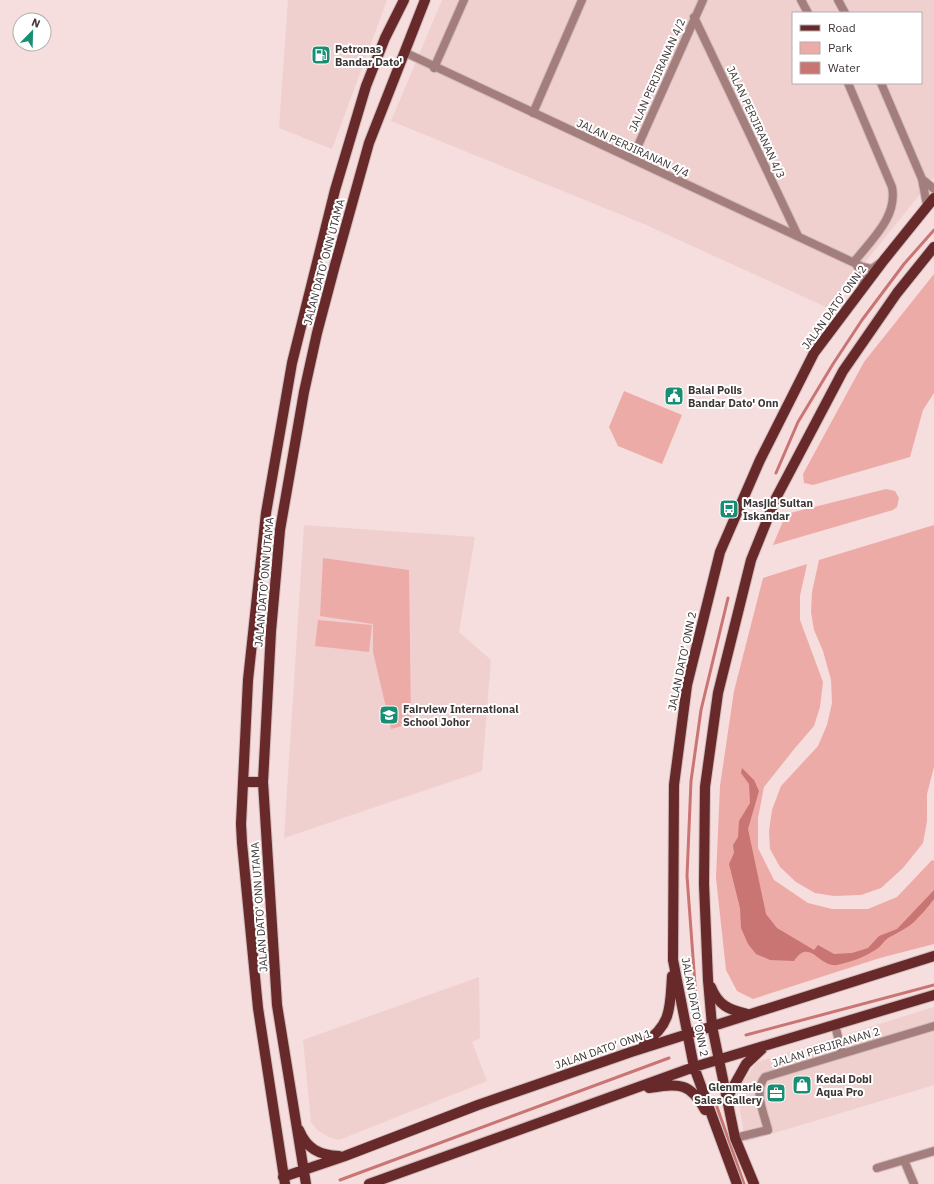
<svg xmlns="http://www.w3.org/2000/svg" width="934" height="1184" viewBox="0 0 934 1184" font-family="'IBM Plex Sans',sans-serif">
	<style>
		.built { fill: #efd0cf; fill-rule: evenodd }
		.green { fill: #edaba8 }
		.water { fill: #c97573 }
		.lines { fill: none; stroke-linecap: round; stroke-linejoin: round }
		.stream { stroke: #c97573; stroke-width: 3 }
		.street-casing { stroke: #d0bcbb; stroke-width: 10 }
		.primary-casing { stroke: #d0bcbb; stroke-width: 12 }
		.street { stroke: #a47e7c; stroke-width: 8 }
		.primary { stroke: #67292a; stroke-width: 10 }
		.labels { text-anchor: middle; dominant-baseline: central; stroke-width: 4; stroke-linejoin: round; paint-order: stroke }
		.poi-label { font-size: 11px; font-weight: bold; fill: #3e3535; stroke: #fff; text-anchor: start }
		.street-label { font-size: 11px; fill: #3e3535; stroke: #fff }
	</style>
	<rect width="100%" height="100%" fill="#f5dedd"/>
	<path class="built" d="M 288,0 L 387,0 L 332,149 L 279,128 Z
		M 442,0 L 934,0 L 934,177 L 828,308 L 644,224 L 391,121 ZM 793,13 L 921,13 L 921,83 L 793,83 Z
		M 304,525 L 475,537 L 459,632 L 491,660 L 482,771 L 284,838 Z
		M 479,977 L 480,1038 L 472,1042 L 487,1081 L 339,1140 L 331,1138 L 318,1131 L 311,1122 L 303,1040 Z
		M 934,1007 L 934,1085 L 745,1142 L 737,1090 L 757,1062 Z"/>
	<path class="green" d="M 934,274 L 934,393 L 923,410 L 910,457 L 813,485 L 804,483 L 803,474 L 864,362 Z
		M 624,391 L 682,415 L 662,464 L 618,446 L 609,427 Z
		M 886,489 L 895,491 L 899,498 L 897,507 L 893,510 L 773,545 L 786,514 Z
		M 934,525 L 934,767 L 927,794 L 927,821 L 923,843 L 903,868 L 881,888 L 861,895 L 834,896 L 815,893 L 796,882 L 780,867 L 770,849 L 769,831 L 772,810 L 781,786 L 818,746 L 827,725 L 832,703 L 831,680 L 823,651 L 814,630 L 811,612 L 812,592 L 819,560 Z
		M 323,558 L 409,570 L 411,724 L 391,729 L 373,652 L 373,624 L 320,616 Z
		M 807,564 L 800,596 L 800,620 L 823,682 L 820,707 L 814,726 L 795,748 L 764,787 L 758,818 L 758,848 L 774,880 L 808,903 L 832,909 L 868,909 L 897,897 L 932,860 L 934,861 L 934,944 L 880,958 L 753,999 L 737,991 L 726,970 L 716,878 L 720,786 L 734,691 L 763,578 Z
		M 318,620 L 372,625 L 369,652 L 315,646 Z"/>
	<path class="water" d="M 742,768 L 754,780 L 759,791 L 748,829 L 766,914 L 777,928 L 814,950 L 818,945 L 834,954 L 852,953 L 868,948 L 879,936 L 897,929 L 934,890 L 934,899 C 928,907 921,915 914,922 C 906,929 897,933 888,938 C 884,941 881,946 877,949 C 865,957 851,962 837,965 C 819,968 810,937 794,961 L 770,960 L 756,954 L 748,944 L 741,928 L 740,908 L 729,864 L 734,853 L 733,845 L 738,837 L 739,821 L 750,803 L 749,784 L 741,773 Z"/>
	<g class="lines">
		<path class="stream" d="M 776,473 L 798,422 L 833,364 L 862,320 L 904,264 L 934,230
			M 701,1023 L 696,998 L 687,876 L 691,781 L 701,710 L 728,598
			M 746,1035 L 934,985
			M 717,1107 L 744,1184
			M 340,1180 L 669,1058"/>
		<defs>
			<path id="street" d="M 801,0 L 808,13
				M 838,0 L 845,13
				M 694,17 L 798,236
				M 404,52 L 863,267 L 872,269 L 880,263
				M 434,68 L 464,0
				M 848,83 L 892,187 C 898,217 871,240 854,262
				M 881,83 L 922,179 L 927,205
				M 533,113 L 582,0
				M 632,159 L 703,0
				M 922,179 L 934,189
				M 856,264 L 863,276 L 862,290
				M 835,1025 L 842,1053
				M 735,1138 L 768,1130 C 764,1113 753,1091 765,1077 L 934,1026
				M 904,1160 L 914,1184
				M 877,1168 L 934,1151"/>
			<path id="primary" d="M 243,782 L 263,782
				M 711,987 C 718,1005 729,1010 747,1014
				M 644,1043 C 672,1025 670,1006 672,976
				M 649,1088 C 678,1084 690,1081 705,1110
				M 727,1098 L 746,1064 L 762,1049
				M 299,1130 C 307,1149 319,1155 339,1156
				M 283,1177 L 345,1156 L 478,1105 L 631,1052 L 934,956
				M 285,1184 L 258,1008 L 242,843 L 241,824 L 248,680 L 266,513 L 292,363 L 335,190 L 366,86 L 385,38 L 404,0
				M 306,1184 L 277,1005 L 263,782 L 271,631 L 280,530 L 304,392 L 317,333 L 335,265 L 369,143 L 425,0
				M 369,1184 L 694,1067 L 934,995
				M 737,1184 L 694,1067 L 673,960 L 674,785 L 687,685 L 720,552 L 760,460 L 814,353 L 884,260 L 934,198
				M 754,1184 L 735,1138 L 712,1026 L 708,980 L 704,884 L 705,787 L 718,693 L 751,560 L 776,498 L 843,371 L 897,293 L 934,247"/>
		</defs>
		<use href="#street" class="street-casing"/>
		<use href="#primary" class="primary-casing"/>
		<use href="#street" class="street"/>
		<use href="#primary" class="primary"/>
	</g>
	<defs>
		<symbol id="fuel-square" viewBox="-11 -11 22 22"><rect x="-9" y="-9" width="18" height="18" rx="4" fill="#188f72" stroke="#fff"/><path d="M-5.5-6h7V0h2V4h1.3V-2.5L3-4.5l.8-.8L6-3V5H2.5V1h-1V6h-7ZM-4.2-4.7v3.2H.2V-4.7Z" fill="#fff"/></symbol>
		<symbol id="civic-square" viewBox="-11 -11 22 22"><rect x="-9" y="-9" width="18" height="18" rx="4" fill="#188f72" stroke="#fff"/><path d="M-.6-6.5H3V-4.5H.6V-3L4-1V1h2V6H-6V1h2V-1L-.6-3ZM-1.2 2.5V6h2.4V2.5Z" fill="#fff"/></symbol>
		<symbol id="bus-square" viewBox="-11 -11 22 22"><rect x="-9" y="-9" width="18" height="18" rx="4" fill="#188f72" stroke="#fff"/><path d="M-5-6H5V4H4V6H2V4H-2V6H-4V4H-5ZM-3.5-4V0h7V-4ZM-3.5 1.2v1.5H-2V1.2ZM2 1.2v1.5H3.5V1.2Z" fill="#fff"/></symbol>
		<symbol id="school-square" viewBox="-11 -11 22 22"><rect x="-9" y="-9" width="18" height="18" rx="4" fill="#188f72" stroke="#fff"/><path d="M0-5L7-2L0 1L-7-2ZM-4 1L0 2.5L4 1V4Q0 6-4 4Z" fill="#fff"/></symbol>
		<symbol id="shop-square" viewBox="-11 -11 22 22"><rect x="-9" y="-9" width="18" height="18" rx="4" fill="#188f72" stroke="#fff"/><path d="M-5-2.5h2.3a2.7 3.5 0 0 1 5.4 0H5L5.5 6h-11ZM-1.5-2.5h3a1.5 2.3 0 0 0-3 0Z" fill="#fff"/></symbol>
		<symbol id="office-square" viewBox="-11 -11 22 22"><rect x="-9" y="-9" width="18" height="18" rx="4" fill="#188f72" stroke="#fff"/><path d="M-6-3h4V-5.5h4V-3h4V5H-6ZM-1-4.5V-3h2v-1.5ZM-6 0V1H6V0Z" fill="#fff"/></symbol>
	</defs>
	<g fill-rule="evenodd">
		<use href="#fuel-square" x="310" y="44" width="22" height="22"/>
		<use href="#civic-square" x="663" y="385" width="22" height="22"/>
		<use href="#bus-square" x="718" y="498" width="22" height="22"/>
		<use href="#school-square" x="378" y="704" width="22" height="22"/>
		<use href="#shop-square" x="791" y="1074" width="22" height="22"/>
		<use href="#office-square" x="765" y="1082" width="22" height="22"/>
	</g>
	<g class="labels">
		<g class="poi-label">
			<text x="335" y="49">Petronas<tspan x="335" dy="13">Bandar Dato'</tspan></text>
			<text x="688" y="390">Balai Polis<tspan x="688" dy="13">Bandar Dato' Onn</tspan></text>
			<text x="743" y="503">Masjid Sultan<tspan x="743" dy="13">Iskandar</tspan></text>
			<text x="403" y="709">Fairview International<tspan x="403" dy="13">School Johor</tspan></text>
			<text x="816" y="1079">Kedai Dobi<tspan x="816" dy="13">Aqua Pro</tspan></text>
			<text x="762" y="1087" text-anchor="end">Glenmarie<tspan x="762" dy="13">Sales Gallery</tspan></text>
		</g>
		<g class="street-label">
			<text transform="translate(657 75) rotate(-66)">JALAN PERJIRANAN 4/2</text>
			<text transform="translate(756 122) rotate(65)">JALAN PERJIRANAN 4/3</text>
			<text transform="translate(633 148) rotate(25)">JALAN PERJIRANAN 4/4</text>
			<text transform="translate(324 262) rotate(-75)">JALAN DATO' ONN UTAMA</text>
			<text transform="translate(834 307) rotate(-54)">JALAN DATO' ONN 2</text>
			<text transform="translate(264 582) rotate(-85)">JALAN DATO' ONN UTAMA</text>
			<text transform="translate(682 661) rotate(-78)">JALAN DATO' ONN 2</text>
			<text transform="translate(259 907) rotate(-94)">JALAN DATO' ONN UTAMA</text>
			<text transform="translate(695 1007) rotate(79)">JALAN DATO' ONN 2</text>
			<text transform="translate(826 1047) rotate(-17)">JALAN PERJIRANAN 2</text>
			<text transform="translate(603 1049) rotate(-19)">JALAN DATO' ONN 1</text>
		</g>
	</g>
	<rect x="792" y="12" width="130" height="72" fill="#ffffff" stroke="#b2aeae"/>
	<rect x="800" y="25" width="20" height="6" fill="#67292a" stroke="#b2aeae"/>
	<text x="828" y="32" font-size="12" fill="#3e3535">Road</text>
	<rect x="800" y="42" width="20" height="12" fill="#edaba8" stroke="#b2aeae"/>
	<text x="828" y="52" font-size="12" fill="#3e3535">Park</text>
	<rect x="800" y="62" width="20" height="12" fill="#c97573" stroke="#b2aeae"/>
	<text x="828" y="72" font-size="12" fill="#3e3535">Water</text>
	<g transform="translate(32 32) rotate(23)"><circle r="19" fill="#ffffff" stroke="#b2aeae"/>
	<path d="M0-3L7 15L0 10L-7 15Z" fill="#188f72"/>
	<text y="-6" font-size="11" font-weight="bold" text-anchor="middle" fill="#3e3535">N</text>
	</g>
</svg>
